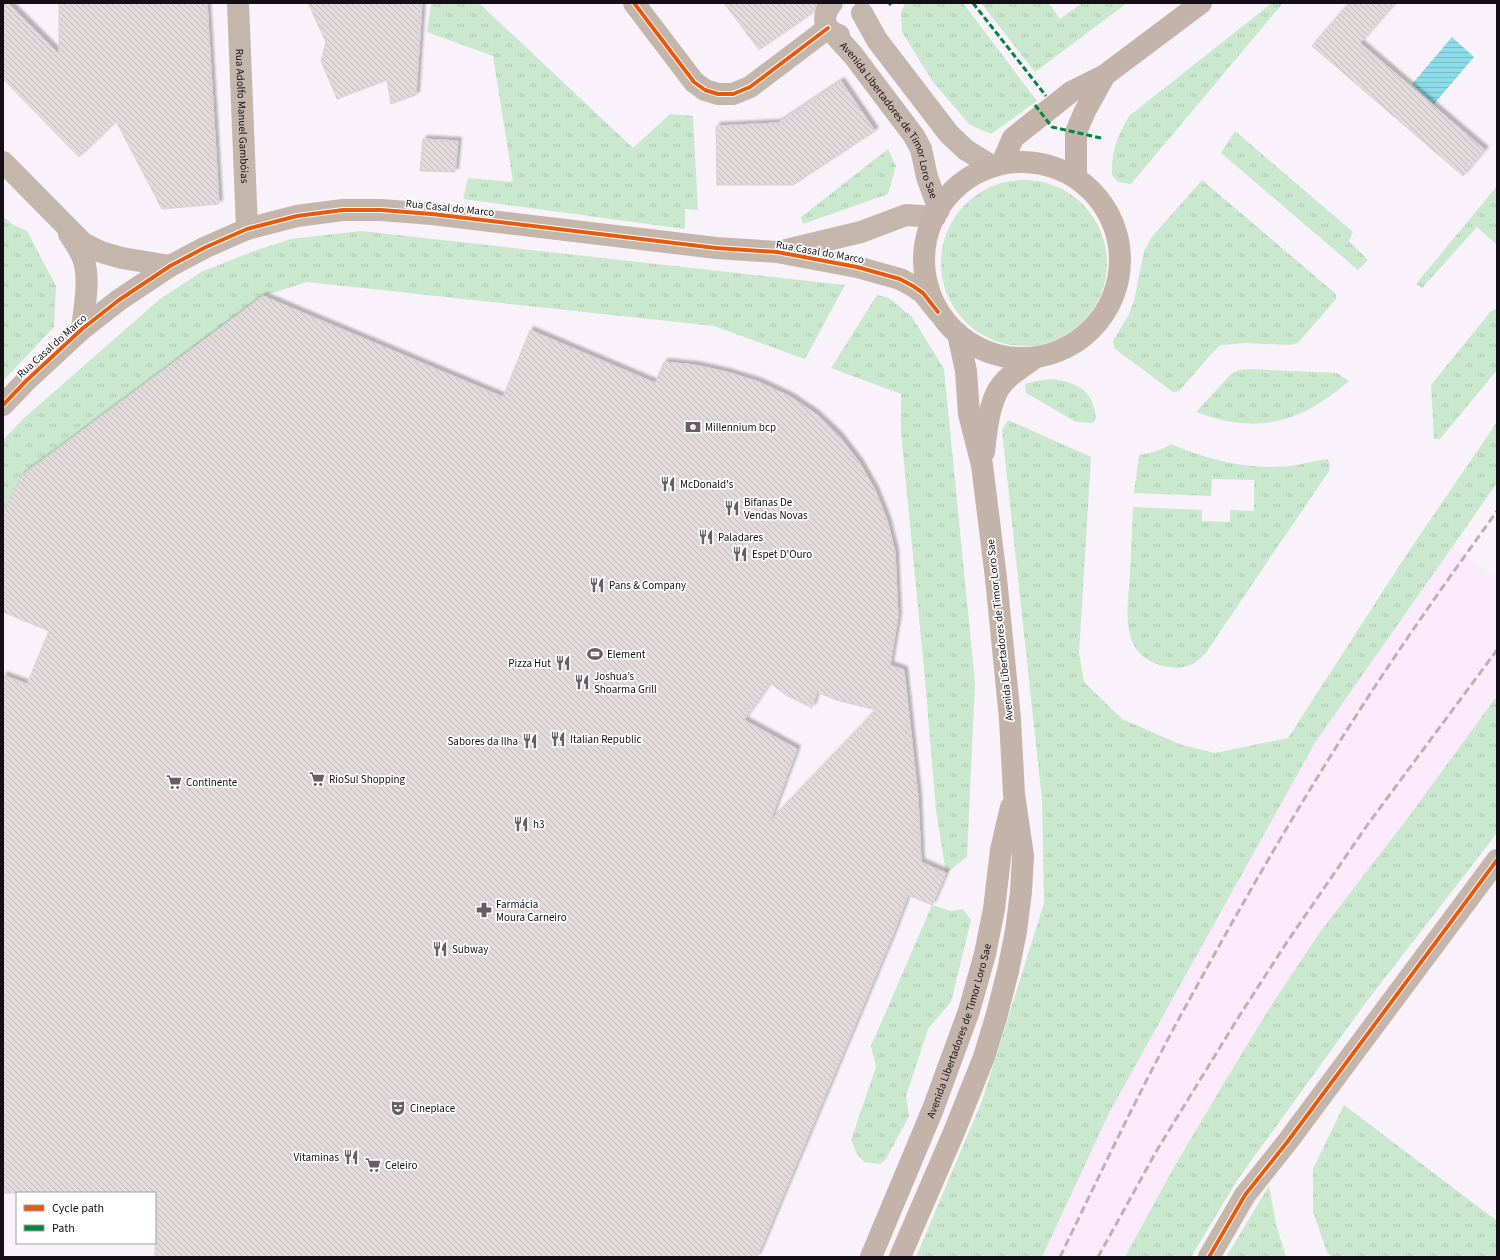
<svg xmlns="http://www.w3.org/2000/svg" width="1500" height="1260" viewBox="0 0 1500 1260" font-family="'Source Sans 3',sans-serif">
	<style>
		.built { fill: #fbe9fc }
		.grass { fill: url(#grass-tufts) }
		.water { fill: url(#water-rules) }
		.building { fill: url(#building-back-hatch); stroke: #dad1d2; fill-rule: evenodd; filter: url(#shadow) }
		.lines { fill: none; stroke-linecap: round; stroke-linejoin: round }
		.street { stroke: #c4b6ab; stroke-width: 22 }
		.secondary { stroke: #c3b3a9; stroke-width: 22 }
		.rail { stroke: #bdb2af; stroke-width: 3; stroke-dasharray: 8 4; stroke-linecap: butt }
		.quiet { stroke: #00873e; stroke-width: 3; stroke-dasharray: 6 3; stroke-linecap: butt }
		.cycleway-casing { stroke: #fff; stroke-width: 6 }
		.cycleway { stroke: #e8590c; stroke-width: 4 }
		.labels { text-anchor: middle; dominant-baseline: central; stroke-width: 3.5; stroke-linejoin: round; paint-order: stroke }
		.street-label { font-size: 11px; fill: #150e16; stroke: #fff }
		.poi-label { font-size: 11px; fill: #150e16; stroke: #fff; text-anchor: start }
	</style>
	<defs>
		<pattern id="grass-tufts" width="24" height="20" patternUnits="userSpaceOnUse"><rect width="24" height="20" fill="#c9e8cd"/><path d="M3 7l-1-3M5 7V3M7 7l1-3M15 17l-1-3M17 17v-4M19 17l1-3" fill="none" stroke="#acc6af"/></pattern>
		<pattern id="water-rules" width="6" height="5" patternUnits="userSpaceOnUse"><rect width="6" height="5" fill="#8cdce9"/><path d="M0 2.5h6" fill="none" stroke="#78bcc7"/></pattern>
		<pattern id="building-back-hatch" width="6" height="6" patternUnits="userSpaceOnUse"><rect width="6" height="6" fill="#e3dadc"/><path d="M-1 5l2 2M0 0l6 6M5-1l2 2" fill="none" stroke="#c2babc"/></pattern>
		<filter id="shadow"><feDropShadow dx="3.5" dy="-3.5" stdDeviation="1" flood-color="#0004"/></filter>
	</defs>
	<rect width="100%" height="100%" fill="#f9f2fa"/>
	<path class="built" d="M 1448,542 L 1497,578 L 1497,696 L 1407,819 L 1320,932 L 1230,1073 L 1174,1167 L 1125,1257 L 1042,1257 L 1109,1113 L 1316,741 Z"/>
	<path class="grass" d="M 431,3 L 479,3 L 633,148 L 670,114 L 693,116 L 698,210 L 685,209 L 685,229 L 463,199 L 468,178 L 513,182 L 493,56 L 427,32 Z
		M 905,3 L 963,3 L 1037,101 L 991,134 L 970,125 L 933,82 L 902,32 L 901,13 Z
		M 981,3 L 1049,3 L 1060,19 L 1082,3 L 1127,3 L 1035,72 Z
		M 1272,3 L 1283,3 L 1131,184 L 1118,182 L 1112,175 C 1112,149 1116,139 1129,116 Z
		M 1235,131 L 1353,232 L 1349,241 L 1368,260 L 1358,270 L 1221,153 Z
		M 888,149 L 896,166 L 888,194 L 803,224 L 801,217 Z
		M941 263a83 83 0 1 1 166 0a83 83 0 1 1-166 0Z
		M 1202,180 L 1336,294 L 1336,299 L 1298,343 L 1289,345 L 1246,343 L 1221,345 L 1213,352 L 1179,391 L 1173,392 L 1114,348 L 1113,341 L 1129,314 L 1134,301 L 1144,251 L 1151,238 Z
		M 1497,186 L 1497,245 L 1477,227 L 1422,288 L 1416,284 Z
		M 3,216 L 12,224 L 27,231 L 56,286 L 54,327 L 3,381 Z
		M 361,231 L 845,285 L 805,359 L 714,326 L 307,282 L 263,296 L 21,476 L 3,514 L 3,440 L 23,419 L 160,299 L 201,272 L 254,251 L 291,239 Z
		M 877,295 L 889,298 L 912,317 L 944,369 L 975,683 L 967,857 L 946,873 L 936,810 L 925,679 L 901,432 L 901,394 L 831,368 Z
		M 1497,308 L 1497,370 L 1440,439 L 1434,439 L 1431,385 L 1491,311 Z
		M 1250,369 L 1337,373 L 1349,381 C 1301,423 1257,435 1196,412 L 1232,373 L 1240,370 Z
		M 1053,379 C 1080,384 1093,390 1096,419 L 1093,423 L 1076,422 L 1026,393 L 1025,384 L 1036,381 Z
		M 1008,420 L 1091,457 L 1079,653 L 1084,682 L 1122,719 L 1182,745 L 1215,753 L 1288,738 L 1407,554 L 1497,422 L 1497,483 L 1316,741 L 1109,1113 L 1042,1257 L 916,1257 L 982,1101 L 1044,903 L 1042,800 L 1002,430 Z
		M 1171,444 C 1208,460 1248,470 1289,466 C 1302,465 1315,460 1328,459 L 1330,466 L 1329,471 L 1205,654 C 1192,667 1183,670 1164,666 C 1153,664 1141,657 1135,647 C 1123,627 1129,596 1130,574 C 1131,552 1132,530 1133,507 L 1202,510 L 1202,521 L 1230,522 L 1230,510 L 1254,511 L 1254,480 L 1212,479 L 1211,496 L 1134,493 L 1139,455 C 1151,453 1160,451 1171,444 Z
		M 1497,696 L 1497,833 L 1364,1005 L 1238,1179 L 1191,1257 L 1125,1257 L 1174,1167 L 1230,1073 L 1269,1009 L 1320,932 L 1407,819 Z
		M 932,905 L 951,911 L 963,909 L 971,920 L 951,1002 L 928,1029 L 906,1096 L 909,1116 L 886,1159 L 880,1164 L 864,1162 L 857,1154 L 851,1140 L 876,1067 L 871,1046 Z
		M 1344,1105 L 1497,1221 L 1497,1257 L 1332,1257 L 1327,1252 L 1313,1212 L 1313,1169 Z
		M 1269,1186 L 1276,1224 L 1286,1257 L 1226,1257 Z"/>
	<path class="water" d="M 1452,37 L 1474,57 L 1434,104 L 1412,84 Z"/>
	<path class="building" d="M 3,3 L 8,3 L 59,54 L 59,3 L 207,3 L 219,204 L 162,209 L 116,121 L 79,157 L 3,79 Z
		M 308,3 L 422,3 L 416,95 L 391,104 L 387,80 L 337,99 L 321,61 L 326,42 Z
		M 724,3 L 817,3 L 814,12 L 759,50 Z
		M 1349,3 L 1395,3 L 1360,43 L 1485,150 L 1463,176 L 1312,46 Z
		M 841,81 L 875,131 L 793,185 L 717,185 L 716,126 L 778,123 Z
		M 423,139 L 458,141 L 455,172 L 420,171 Z
		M 263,296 L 503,397 L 530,330 L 655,383 L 664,362 L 695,365 L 727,372 L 759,382 L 789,396 L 816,414 L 839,436 L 859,462 L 875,490 L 887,520 L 895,552 L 898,617 L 890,665 L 904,670 L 918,797 L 921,862 L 946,873 L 932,905 L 908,895 L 894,932 L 757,1257 L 155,1257 L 155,1193 L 3,1193 L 3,675 L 27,684 L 49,631 L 3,612 L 3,514 L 21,476 ZM 770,683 L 786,695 L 812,708 L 817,692 L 836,700 L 876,710 L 770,821 L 797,749 L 744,720 Z"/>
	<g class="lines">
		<g class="street">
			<path id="s1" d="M 238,3 L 247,229"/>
			<path d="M 634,3 L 694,82 L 705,90 L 718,94 L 733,94 L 750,87 L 828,28"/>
			<path d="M 832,3 C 822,15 822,30 839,35"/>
			<path d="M 862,13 L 877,40 L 949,134 L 966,150 L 992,166"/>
			<path id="s2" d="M 834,34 L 853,55 L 914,136 L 921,149 L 927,177 L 939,210"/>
			<path d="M 3,162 L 83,243 L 101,252 L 122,258 L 170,266"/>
			<path d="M 69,234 C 75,243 81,251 84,261 C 90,281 84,309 82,329"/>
			<path d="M 786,250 L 861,232 L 906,215 L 935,217"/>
			<path d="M 3,405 L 26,381 L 82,329 L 119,300 L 170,266 L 206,247 L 247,229 L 297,216 L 343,210 L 381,210 L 432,214 L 716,248 L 777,252 L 857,267 L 900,279 L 913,286 L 923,293 L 938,312"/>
			<path d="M 1209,1257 L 1245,1195 L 1288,1141 L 1497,860"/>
		</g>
		<g class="secondary">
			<circle cx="1022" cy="260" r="98"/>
			<path d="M 1002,163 L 1013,138 L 1071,92 L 1105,75 L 1201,3"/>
			<path d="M 1076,177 L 1076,132 L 1085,111 L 1105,75"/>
			<path d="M 984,452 C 986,433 988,412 996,394 C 1003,378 1022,367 1035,358"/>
			<path id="s3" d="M 871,1257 L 933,1109 L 969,1011 L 985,954 L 994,909 L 1001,850 L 1011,807"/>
			<path d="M 900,1257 L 954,1132 L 984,1057 L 997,1014 L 1008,971 L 1016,931 L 1021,892 L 1023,856 L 1014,794 L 1010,719 L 996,578 L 982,465 L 969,414 L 966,371 L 958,334"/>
		</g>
		<path class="rail" d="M 1060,1257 C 1103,1168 1145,1079 1193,993 C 1244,900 1297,808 1354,719 C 1399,648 1448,579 1497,511
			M 1098,1257 L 1157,1150 L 1238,1018 L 1285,945 L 1368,824 L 1497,650"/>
		<path class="quiet" d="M 889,3 L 891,5
			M 973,3 L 1046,96
			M 1035,105 L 1052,127 L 1101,138"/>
		<defs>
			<path id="cycleway" d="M 634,3 L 694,82 L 705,90 L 718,94 L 733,94 L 750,87 L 828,28
				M 3,405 L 26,381 L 82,329 L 119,300 L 170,266 L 206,247 L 247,229 L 297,216 L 343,210 L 381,210 L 432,214 L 716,248 L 777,252 L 857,267 L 900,279 L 913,286 L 923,293 L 938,312
				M 1209,1257 L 1245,1195 L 1288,1141 L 1497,860"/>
		</defs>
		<use href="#cycleway" class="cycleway-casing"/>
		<use href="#cycleway" class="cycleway"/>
	</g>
	<defs>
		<symbol id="bank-bare" viewBox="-9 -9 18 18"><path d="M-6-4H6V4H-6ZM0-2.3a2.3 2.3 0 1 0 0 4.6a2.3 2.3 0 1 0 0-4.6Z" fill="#655e66" stroke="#fff" stroke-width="2.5" paint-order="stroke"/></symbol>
		<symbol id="restaurant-bare" viewBox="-9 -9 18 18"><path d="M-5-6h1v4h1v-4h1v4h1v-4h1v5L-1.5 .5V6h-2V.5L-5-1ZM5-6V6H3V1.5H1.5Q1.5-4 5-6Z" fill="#655e66" stroke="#fff" stroke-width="2.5" paint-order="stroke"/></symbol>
		<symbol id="stadium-bare" viewBox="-9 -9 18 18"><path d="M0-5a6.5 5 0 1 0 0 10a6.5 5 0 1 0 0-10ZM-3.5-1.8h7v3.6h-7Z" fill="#655e66" stroke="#fff" stroke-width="2.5" paint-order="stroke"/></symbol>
		<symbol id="supermarket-bare" viewBox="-9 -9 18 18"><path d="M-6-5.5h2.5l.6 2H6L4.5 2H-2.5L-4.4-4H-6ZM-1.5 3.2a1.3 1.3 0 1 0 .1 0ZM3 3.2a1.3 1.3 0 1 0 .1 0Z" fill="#655e66" stroke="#fff" stroke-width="2.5" paint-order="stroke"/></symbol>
		<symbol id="pharmacy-bare" viewBox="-9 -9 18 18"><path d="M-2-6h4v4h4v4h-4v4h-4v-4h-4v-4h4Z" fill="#655e66" stroke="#fff" stroke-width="2.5" paint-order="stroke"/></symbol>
		<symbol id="theatre-bare" viewBox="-9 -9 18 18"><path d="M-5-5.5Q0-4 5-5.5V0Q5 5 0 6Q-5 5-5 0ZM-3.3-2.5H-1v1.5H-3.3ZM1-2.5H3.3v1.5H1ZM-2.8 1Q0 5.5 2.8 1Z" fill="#655e66" stroke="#fff" stroke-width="2.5" paint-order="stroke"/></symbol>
	</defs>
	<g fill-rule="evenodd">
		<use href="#bank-bare" x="682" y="416" width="22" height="22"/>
		<use href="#restaurant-bare" x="657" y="473" width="22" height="22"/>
		<use href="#restaurant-bare" x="721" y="497" width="22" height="22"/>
		<use href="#restaurant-bare" x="695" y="526" width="22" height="22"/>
		<use href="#restaurant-bare" x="729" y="543" width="22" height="22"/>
		<use href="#restaurant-bare" x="586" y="574" width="22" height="22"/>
		<use href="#stadium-bare" x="584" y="643" width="22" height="22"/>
		<use href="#restaurant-bare" x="552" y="652" width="22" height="22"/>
		<use href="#restaurant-bare" x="571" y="671" width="22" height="22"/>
		<use href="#restaurant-bare" x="547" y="728" width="22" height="22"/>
		<use href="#restaurant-bare" x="519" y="730" width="22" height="22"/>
		<use href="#supermarket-bare" x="306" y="768" width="22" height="22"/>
		<use href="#supermarket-bare" x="163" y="771" width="22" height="22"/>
		<use href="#restaurant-bare" x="510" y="813" width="22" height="22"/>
		<use href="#pharmacy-bare" x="473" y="899" width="22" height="22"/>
		<use href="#restaurant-bare" x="429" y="938" width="22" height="22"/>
		<use href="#theatre-bare" x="387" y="1097" width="22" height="22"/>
		<use href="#restaurant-bare" x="340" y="1146" width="22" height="22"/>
		<use href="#supermarket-bare" x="362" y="1154" width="22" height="22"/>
	</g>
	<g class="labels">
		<g class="street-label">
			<text stroke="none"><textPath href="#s1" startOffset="113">Rua Adolfo Manuel Gambóias</textPath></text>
			<text stroke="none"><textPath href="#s2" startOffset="104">Avenida Libertadores de Timor Loro Sae</textPath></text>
			<text transform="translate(450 208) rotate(6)">Rua Casal do Marco</text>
			<text transform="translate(820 252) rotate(10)">Rua Casal do Marco</text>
			<text transform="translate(52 346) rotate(-42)">Rua Casal do Marco</text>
			<text transform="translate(1000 630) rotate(-96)">Avenida Libertadores de Timor Loro Sae</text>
			<text stroke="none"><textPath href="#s3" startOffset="243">Avenida Libertadores de Timor Loro Sae</textPath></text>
		</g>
		<g class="poi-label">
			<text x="705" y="427">Millennium bcp</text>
			<text x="680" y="484">McDonald's</text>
			<text x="744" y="502">Bifanas De<tspan x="744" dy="13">Vendas Novas</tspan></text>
			<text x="718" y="537">Paladares</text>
			<text x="752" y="554">Espet D'Ouro</text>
			<text x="609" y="585">Pans &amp; Company</text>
			<text x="607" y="654">Element</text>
			<text x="551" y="663" text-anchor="end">Pizza Hut</text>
			<text x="594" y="676">Joshua’s<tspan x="594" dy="13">Shoarma Grill</tspan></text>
			<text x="570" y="739">Italian Republic</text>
			<text x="518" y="741" text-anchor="end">Sabores da Ilha</text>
			<text x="329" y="779">RioSul Shopping</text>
			<text x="186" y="782">Continente</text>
			<text x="533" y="824">h3</text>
			<text x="496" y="904">Farmácia<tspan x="496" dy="13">Moura Carneiro</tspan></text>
			<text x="452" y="949">Subway</text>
			<text x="410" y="1108">Cineplace</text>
			<text x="339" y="1157" text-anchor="end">Vitaminas</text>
			<text x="385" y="1165">Celeiro</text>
		</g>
	</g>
	<rect width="1500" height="1260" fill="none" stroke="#150e16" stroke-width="8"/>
	<rect x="16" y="1192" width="140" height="52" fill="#ffffff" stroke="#a19fa2"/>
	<rect x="24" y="1205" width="20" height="6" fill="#e8590c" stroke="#a19fa2"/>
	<text x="52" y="1212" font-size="12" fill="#150e16">Cycle path</text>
	<rect x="24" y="1225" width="20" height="6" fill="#00873e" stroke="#a19fa2"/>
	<text x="52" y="1232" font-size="12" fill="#150e16">Path</text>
</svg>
